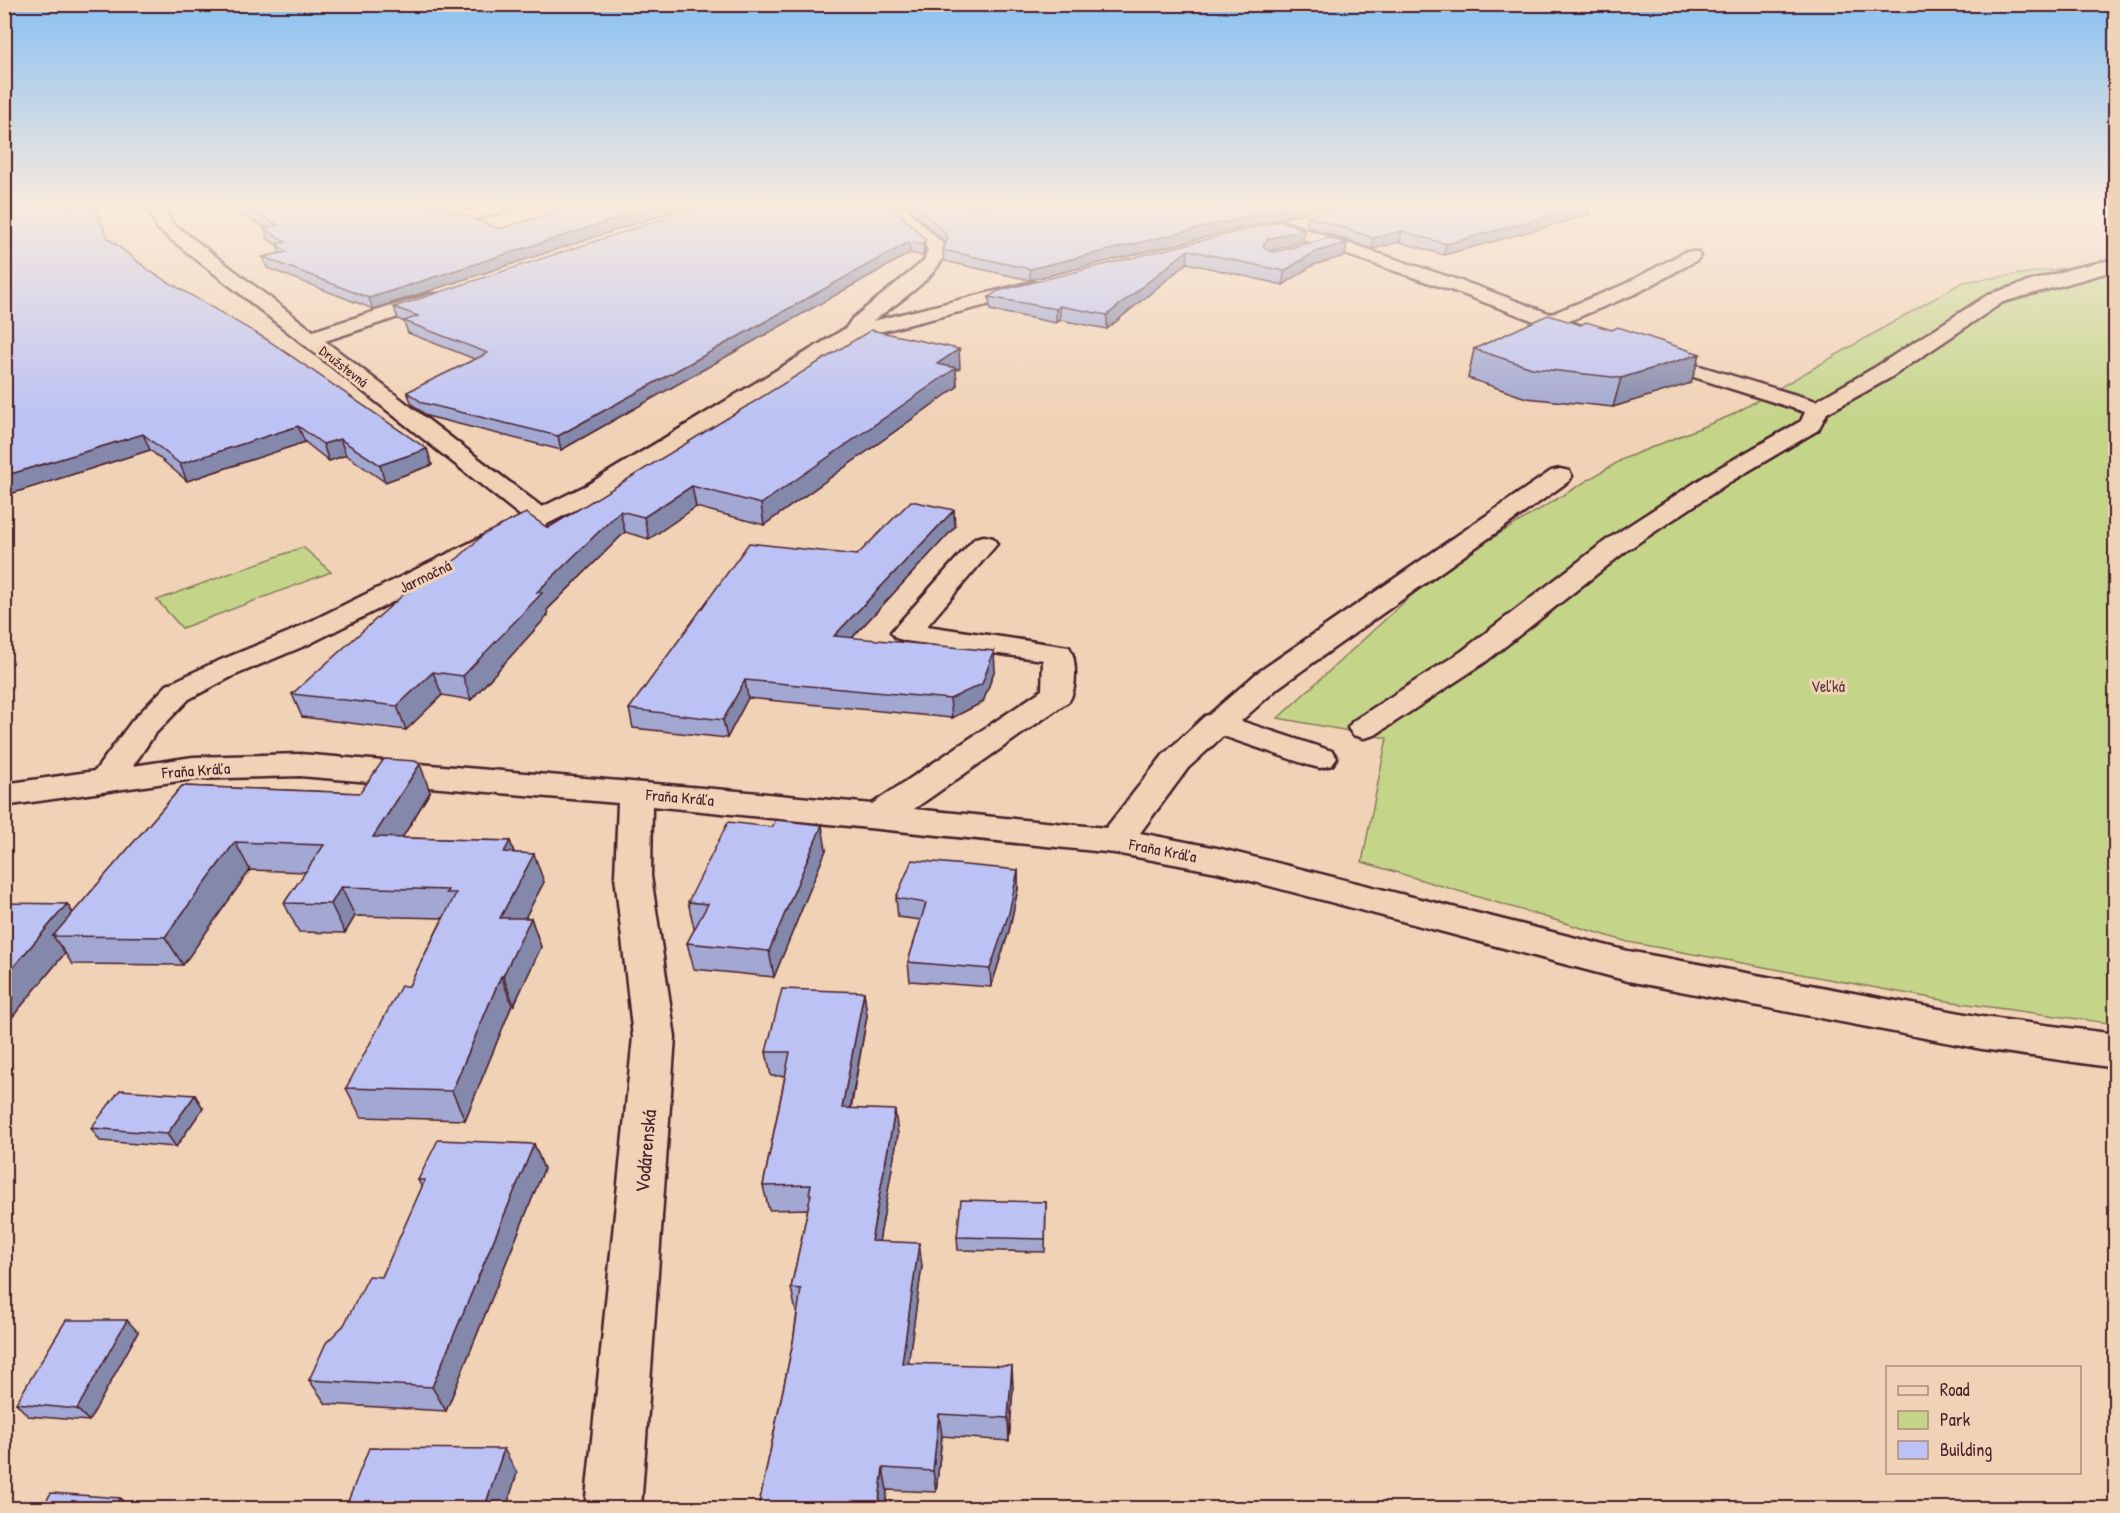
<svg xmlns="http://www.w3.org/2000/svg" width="2120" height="1513" viewBox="0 0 2120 1513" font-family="'Patrick Hand',sans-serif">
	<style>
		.green { fill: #c4d58a; stroke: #877a5a; stroke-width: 1.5 }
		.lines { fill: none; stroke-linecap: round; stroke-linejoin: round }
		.minor-casing { stroke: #4a1f2b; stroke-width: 5 }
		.minor { fill: #f0d2b6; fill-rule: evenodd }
		.wall { fill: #a2a8d2; stroke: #4a1f2b; stroke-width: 1.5 }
		.shaded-wall { fill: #8488ab; stroke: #4a1f2b; stroke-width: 1.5 }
		.building { fill: #bcc3f4; stroke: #4a1f2b; stroke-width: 1.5 }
		.labels { text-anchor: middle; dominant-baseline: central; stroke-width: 6; stroke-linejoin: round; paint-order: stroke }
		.far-street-label { font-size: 14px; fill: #4a1f2b; stroke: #f0d2b6 }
		.street-label { font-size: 16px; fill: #4a1f2b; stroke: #f0d2b6 }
		.park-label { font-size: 16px; fill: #5c3a39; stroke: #f0d2b6 }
		.near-street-label { font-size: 20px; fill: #4a1f2b; stroke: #f0d2b6 }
	</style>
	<rect width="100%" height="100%" fill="#f0d2b6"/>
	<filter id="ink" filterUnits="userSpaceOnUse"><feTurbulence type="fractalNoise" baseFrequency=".0167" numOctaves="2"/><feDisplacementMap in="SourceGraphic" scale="12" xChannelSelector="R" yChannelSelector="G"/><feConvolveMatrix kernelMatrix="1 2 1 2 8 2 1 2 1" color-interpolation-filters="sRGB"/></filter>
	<g filter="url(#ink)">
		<path class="green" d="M 2115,261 L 2115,1024 L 1953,1002 L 1628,942 L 1362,862 L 1387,738 L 1278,718 L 1439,570 L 1623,459 L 1732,415 L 1963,282 Z
			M 303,547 L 331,572 L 182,628 L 157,600 Z"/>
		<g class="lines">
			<defs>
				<path id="minor" d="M 147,206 L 163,206 L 171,222 L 313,331 L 430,294 L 444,294 L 447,298 L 444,302 L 325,341 L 542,507 L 587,485 L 846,328 L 852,319 L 924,261 L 928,249 L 886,206 L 903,206 L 943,244 L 946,248 C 943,274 894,305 873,321 L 1032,282 L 1039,284 L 1041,288 L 1039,292 L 859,337 L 605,495 L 309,644 L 233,676 L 189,699 L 154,735 L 133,766 L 193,757 L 300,754 L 738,791 L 872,804 L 1042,690 L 1043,660 L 906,641 L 896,638 L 891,632 L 975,538 L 984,536 L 993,538 L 997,544 L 927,626 L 1069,647 C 1077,658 1077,689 1069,701 L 914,809 L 1106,828 L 1164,754 L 1205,716 L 1209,715 L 1257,673 L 1551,471 L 1560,469 L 1569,471 L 1572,476 L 1569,481 L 1279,687 L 1241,721 L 1332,751 L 1337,758 L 1332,765 L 1320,768 L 1308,765 L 1223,736 L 1188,768 L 1140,833 L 1217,848 L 1628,951 L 1982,1017 L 2116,1034 L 2116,1068 L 1982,1049 L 1628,981 L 1217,872 L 1115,853 L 652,806 L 651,876 L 675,1037 L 641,1508 L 585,1508 L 633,1037 L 615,876 L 618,803 L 300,776 L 193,779 L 4,806 L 4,784 L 95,771 L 132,721 L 167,685 L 211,664 L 289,632 L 522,517 L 158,229 Z
					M 486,206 L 512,206 L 510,209 L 468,221 L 460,216 L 462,212 Z
					M 1281,221 L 1476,286 L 1551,314 L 1623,285 L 1685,252 L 1697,252 L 1700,256 L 1697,260 L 1637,293 L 1569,321 L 1592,330 L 1595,334 L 1592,338 L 1585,340 L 1462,294 L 1275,230 L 1272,226 L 1275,222 Z
					M 2116,259 L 2116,270 L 2003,302 L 1890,378 L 1827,413 L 1818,430 L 1728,483 L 1626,551 L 1484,663 L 1375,735 L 1364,738 L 1353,735 L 1348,728 L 1353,721 L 1462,651 L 1608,539 L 1710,473 L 1801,421 L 1805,412 L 1646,362 L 1643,358 L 1646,354 L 1653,352 L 1660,354 L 1816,401 L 1874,368 L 1989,294 L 2074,268 Z"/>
			</defs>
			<use href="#minor" class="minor-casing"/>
			<use href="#minor" class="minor"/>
		</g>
		<path class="wall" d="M 4,206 L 108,239 L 151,272 L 427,449 L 432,465 L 385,482 L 346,455 L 329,461 L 305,442 L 187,481 L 150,450 L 4,496 Z
			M 226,206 L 447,206 L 448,209 L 499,229 L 576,206 L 690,206 L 373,309 L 267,268 L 263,257 L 280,253 L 277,245 L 268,239 L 264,228 L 266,228 Z
			M 906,206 L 1333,206 L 1030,280 L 944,261 L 943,250 L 945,244 L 945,242 Z
			M 1589,215 L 1444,255 L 1400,242 L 1372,249 L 1307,226 L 1308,216 Z
			M 1281,221 L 1304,229 L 1303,242 L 1268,251 L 1275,252 L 1347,243 L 1345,256 L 1313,265 L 1283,285 L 1187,263 L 1107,329 L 1060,320 L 1056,323 L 990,310 L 989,297 Z
			M 925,239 L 925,250 L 923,256 L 910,253 L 561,450 L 427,416 L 412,404 L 407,392 L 475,359 L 408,333 L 404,322 L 398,319 L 394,307 Z
			M 1581,325 L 1612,330 L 1700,354 L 1691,383 L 1613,407 L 1526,398 L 1468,378 L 1474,349 Z
			M 960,368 L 956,370 L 957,387 L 764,525 L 696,507 L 649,539 L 625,532 L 547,610 L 548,615 L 471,700 L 442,695 L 406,730 L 302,717 L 292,694 L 548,528 Z
			M 955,527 L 852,638 L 995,669 L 983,702 L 952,718 L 748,698 L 727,738 L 633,728 L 629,709 L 857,555 Z
			M 182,786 L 360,793 L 430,792 L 402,838 L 510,841 L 514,853 L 544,882 L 525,918 L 531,918 L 541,947 L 514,1005 L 512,1005 L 465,1120 L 361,1117 L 346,1088 L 409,986 L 443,918 L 355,916 L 345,933 L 299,932 L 284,903 L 306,872 L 250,870 L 183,965 L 72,964 L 65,953 L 4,1027 L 67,904 L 73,913 Z
			M 826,850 L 774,977 L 694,969 L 687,943 L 695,928 L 694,928 L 688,902 Z
			M 1018,870 L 1018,889 L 1009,931 L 991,987 L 910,981 L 908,962 L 921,920 L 898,917 L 896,898 Z
			M 864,992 L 867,1016 L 851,1109 L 898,1134 L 879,1241 L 922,1266 L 908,1363 L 1013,1388 L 1009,1441 L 942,1436 L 936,1492 L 887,1490 L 885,1509 L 758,1509 L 793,1342 L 797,1312 L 796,1312 L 791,1288 L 808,1209 L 769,1210 L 763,1186 L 785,1076 L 771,1076 L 766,1052 Z
			M 203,1108 L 176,1147 L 100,1141 L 91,1128 Z
			M 534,1144 L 544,1169 L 446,1411 L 326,1404 L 309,1380 L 344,1325 L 382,1277 L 422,1188 L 418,1180 Z
			M 1046,1202 L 1045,1252 L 958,1250 L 957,1237 Z
			M 138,1332 L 89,1421 L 28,1416 L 16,1403 Z"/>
		<path class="shaded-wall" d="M 656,206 L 690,206 L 373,309 L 369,298 Z
			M 1291,206 L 1333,206 L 1030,280 L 1030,269 Z
			M 1586,206 L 1591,206 L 1589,215 L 1444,255 L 1446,244 Z
			M 1304,229 L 1303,242 L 1266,252 L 1263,245 L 1268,239 Z
			M 1402,231 L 1400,242 L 1372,249 L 1373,238 Z
			M 925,239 L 925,250 L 923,256 L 923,245 Z
			M 909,242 L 910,253 L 561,450 L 558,436 Z
			M 1347,243 L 1345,256 L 1313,265 L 1283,285 L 1284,271 L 1315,252 Z
			M 1188,250 L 1187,263 L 1107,329 L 1107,315 Z
			M 1060,306 L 1060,320 L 1056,323 L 1056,309 Z
			M 959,349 L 960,368 L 956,370 L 957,387 L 764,525 L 761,504 L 937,364 Z
			M 1700,354 L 1691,383 L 1613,407 L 1621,378 Z
			M 298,426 L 305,442 L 187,481 L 180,464 Z
			M 143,434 L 150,450 L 4,496 L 4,476 Z
			M 340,439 L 346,455 L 329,461 L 323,444 Z
			M 427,449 L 432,465 L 385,482 L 380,465 Z
			M 692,486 L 696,507 L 649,539 L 644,517 Z
			M 954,510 L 955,527 L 837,654 L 834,636 Z
			M 620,511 L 625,532 L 547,610 L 548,615 L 471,700 L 463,676 L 537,592 Z
			M 994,651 L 995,669 L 983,702 L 952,718 L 950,699 Z
			M 433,672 L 442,695 L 406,730 L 397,706 Z
			M 745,680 L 748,698 L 727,738 L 723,720 Z
			M 420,764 L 430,792 L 385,866 L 373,837 Z
			M 822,825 L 826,850 L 774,977 L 769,951 Z
			M 510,841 L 520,869 L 504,852 Z
			M 235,842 L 250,870 L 183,965 L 165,937 Z
			M 534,854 L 544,882 L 510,946 L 500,918 Z
			M 1018,870 L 1018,889 L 1009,931 L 991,987 L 990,969 Z
			M 341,887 L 355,916 L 345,933 L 331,904 Z
			M 67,904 L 83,930 L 53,936 L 65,953 L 4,1027 L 4,978 Z
			M 531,918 L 541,947 L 514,1005 L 503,976 Z
			M 501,976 L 512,1005 L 465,1120 L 452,1091 Z
			M 864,992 L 867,1016 L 846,1132 L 842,1108 Z
			M 195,1095 L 203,1108 L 176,1147 L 167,1134 Z
			M 895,1110 L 898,1134 L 875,1265 L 871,1241 Z
			M 534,1144 L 544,1169 L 446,1411 L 432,1387 Z
			M 919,1243 L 922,1266 L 905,1386 L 902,1363 Z
			M 127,1320 L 138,1332 L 89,1421 L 77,1409 Z
			M 1012,1366 L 1013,1388 L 1009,1441 L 1008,1418 Z
			M 939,1414 L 942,1436 L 936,1492 L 933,1471 Z
			M 504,1449 L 517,1473 L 506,1509 L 484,1509 Z
			M 883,1468 L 887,1490 L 885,1509 L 878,1509 Z
			M 120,1498 L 131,1509 L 114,1509 Z"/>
		<path class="building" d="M 4,206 L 94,206 L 108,238 L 151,272 L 266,339 L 427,449 L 380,465 L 340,439 L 323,444 L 298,426 L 180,464 L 143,434 L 4,476 Z
			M 242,206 L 447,206 L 448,209 L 499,229 L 576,206 L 656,206 L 369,298 L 263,257 L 287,252 L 277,244 L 286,242 L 264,228 L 278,225 Z
			M 703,206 L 892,206 L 925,239 L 923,245 L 909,242 L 558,436 L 423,403 L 407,392 L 488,353 L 404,321 L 418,316 L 394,307 Z
			M 916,206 L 1291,206 L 1030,269 L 943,250 L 948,238 L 944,232 Z
			M 1348,206 L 1586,206 L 1446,244 L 1402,231 L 1373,238 L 1308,216 Z
			M 1281,221 L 1304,229 L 1268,239 L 1263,245 L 1268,251 L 1275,252 L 1329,238 L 1347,243 L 1315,252 L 1284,271 L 1188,250 L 1107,315 L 1060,306 L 1056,309 L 989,297 L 998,291 Z
			M 1548,315 L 1581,325 L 1586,322 L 1612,330 L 1618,327 L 1700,354 L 1621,378 L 1532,368 L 1474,349 Z
			M 871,330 L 959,349 L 937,364 L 956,368 L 761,504 L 692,486 L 644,517 L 620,511 L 537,592 L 542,593 L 463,676 L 433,672 L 397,706 L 292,694 L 403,595 L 458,558 L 484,534 L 526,513 L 548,528 Z
			M 911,501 L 954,510 L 834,636 L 994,651 L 982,684 L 950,699 L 745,680 L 723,720 L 629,709 L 749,543 L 857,555 Z
			M 384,759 L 415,761 L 420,764 L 373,837 L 510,841 L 504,852 L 534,854 L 500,918 L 531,918 L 503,976 L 501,976 L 452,1091 L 346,1088 L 401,986 L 409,986 L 456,893 L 446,893 L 448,890 L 341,887 L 331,904 L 284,903 L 324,845 L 235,842 L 165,937 L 53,936 L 182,786 L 360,793 Z
			M 776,820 L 822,825 L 769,951 L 687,943 L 708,904 L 688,902 L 728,822 L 772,827 Z
			M 912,860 L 1018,870 L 1009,913 L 990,969 L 908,962 L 926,903 L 896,898 Z
			M 4,903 L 67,904 L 4,978 Z
			M 782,989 L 864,992 L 842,1108 L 895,1110 L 871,1241 L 919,1243 L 902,1363 L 1012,1366 L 1008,1418 L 939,1414 L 933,1471 L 883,1468 L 878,1509 L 758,1509 L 793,1342 L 801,1289 L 791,1288 L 811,1194 L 809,1194 L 811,1185 L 763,1186 L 790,1052 L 766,1052 Z
			M 120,1090 L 195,1095 L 167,1134 L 91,1128 Z
			M 438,1140 L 534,1144 L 432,1387 L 309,1380 L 326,1343 L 344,1325 L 369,1276 L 382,1277 L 425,1180 L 418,1180 Z
			M 961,1200 L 1046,1202 L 1045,1239 L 957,1237 Z
			M 66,1320 L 127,1320 L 77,1409 L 16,1403 Z
			M 369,1448 L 504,1449 L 484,1509 L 345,1509 Z
			M 51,1493 L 120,1498 L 114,1509 L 41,1509 Z"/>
	</g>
	<linearGradient id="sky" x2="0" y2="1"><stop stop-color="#8bc1f1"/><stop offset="0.49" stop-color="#f8ebde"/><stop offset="1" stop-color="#f8ebde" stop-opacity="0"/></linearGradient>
	<rect width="2120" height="418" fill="url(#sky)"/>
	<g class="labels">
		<g class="far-street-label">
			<text transform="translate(344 366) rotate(38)">Družstevná</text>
		</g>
		<g class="street-label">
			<text transform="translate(425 576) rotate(-26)">Jarmočná</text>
			<text transform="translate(196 770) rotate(-4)">Fraňa Kráľa</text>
			<text transform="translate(680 797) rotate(5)">Fraňa Kráľa</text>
			<text transform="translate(1163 850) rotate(11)">Fraňa Kráľa</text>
		</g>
		<g class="park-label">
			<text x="1828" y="686">Veľká</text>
		</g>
		<g class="near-street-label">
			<text transform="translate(645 1151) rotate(-85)">Vodárenská</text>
		</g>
	</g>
	<rect width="2120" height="1513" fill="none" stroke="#f0d2b6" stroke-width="24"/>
	<rect x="12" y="12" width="2096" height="1489" fill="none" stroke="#4a1f2b" stroke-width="2" filter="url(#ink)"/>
	<rect x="1886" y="1366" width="195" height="108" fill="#f0d2b6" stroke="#ae8a7e" stroke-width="1.5"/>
	<rect x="1898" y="1386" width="30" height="9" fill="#f0d2b6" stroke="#ae8a7e" stroke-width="1.5"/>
	<text x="1940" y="1396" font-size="18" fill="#4a1f2b">Road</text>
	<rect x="1898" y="1411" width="30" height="18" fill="#c4d58a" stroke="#ae8a7e" stroke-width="1.5"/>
	<text x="1940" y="1426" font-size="18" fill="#4a1f2b">Park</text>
	<rect x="1898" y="1441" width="30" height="18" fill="#bcc3f4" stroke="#ae8a7e" stroke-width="1.5"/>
	<text x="1940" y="1456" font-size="18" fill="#4a1f2b">Building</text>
</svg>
